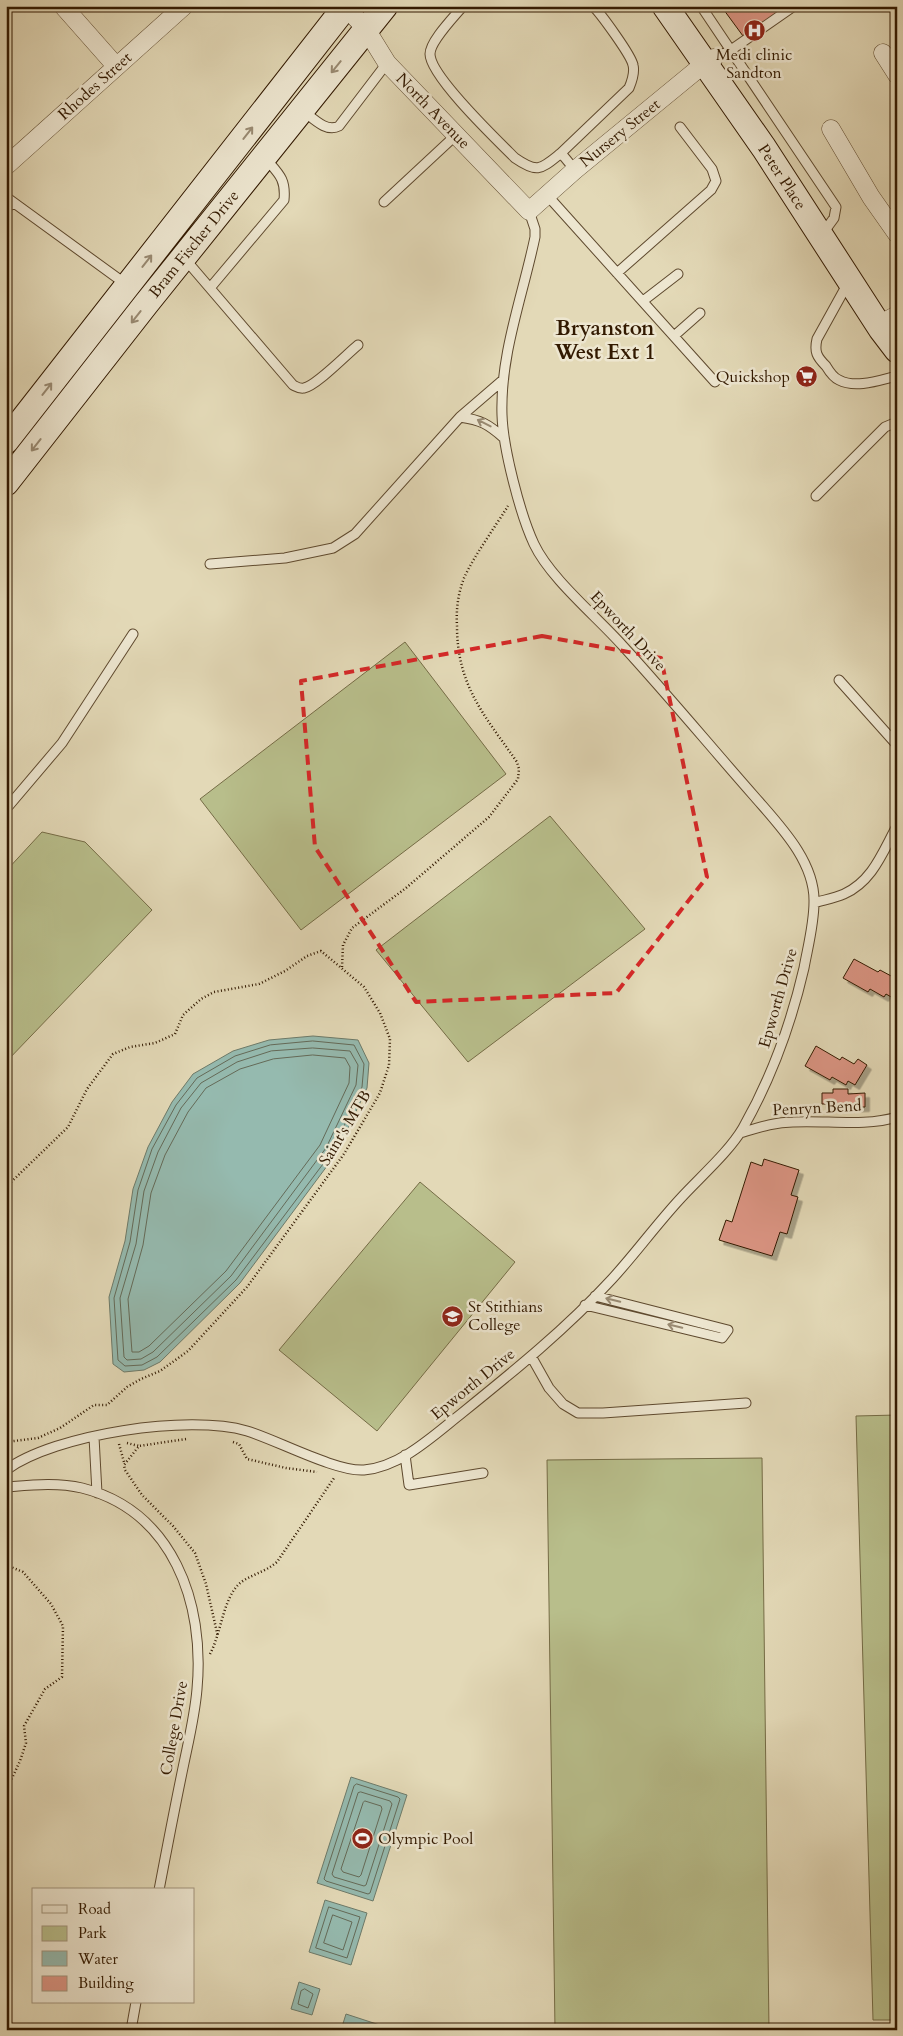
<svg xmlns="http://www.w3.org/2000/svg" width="903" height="2036" viewBox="0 0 903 2036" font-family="Cardo,serif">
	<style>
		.green { fill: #b8be8b; stroke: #756c46 }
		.water { fill: #95baaf; stroke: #6d7a69 }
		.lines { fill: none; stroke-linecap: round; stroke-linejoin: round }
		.shore { stroke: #646a58; stroke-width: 1 }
		.building { fill: #dc9584; stroke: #321900; filter: url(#shadow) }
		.lane-casing { stroke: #5e492e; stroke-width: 11 }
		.street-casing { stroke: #5e492e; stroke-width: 19 }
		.secondary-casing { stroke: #321900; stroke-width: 27 }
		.path { stroke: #321900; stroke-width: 2.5; stroke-dasharray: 1 2.5; stroke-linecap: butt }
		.lane { stroke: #ede6d0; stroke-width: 9 }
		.street { stroke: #ede6d0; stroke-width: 18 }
		.secondary { stroke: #ede6d0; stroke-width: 25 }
		.oneway { stroke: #998a72 }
		.marked { fill: none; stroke: #d62828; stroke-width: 4; stroke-dasharray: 10 6; stroke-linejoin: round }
		.labels { text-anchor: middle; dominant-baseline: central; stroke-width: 5; stroke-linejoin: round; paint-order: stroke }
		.poi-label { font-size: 16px; fill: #321900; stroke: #ede6d0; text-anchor: start }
		.street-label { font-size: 16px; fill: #321900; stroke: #ede6d0 }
		.district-label { font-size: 21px; font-weight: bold; fill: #321900; stroke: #ede6d0 }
	</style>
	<defs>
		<filter id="shadow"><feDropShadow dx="4.5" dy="4.5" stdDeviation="0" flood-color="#0004"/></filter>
	</defs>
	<rect width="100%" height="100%" fill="#e3d9b7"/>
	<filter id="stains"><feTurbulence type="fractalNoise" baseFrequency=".004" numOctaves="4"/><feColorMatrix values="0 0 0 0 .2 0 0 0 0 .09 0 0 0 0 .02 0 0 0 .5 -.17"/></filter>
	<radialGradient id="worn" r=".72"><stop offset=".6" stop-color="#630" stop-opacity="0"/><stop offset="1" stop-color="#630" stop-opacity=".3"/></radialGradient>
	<path class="green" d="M 405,642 L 506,774 L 301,930 L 200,799 Z
		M 550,816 L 645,929 L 468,1062 L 376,950 Z
		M 42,832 L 85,842 L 152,910 L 6,1062 L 6,871 Z
		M 420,1182 L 515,1262 L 377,1431 L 279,1350 Z
		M 897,1415 L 897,2020 L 873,2020 L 856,1416 Z
		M 762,1458 L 769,2030 L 555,2030 L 547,1460 Z"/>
	<path class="water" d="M 313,1036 L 358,1040 L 369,1063 L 367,1088 L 336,1154 L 240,1283 L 160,1362 L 144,1370 L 124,1372 L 113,1364 L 109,1297 L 125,1241 L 133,1189 L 148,1147 L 172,1102 L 193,1074 L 233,1051 L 269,1040 Z
		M 351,1777 L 407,1795 L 373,1901 L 317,1883 Z
		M 325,1900 L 367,1913 L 351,1965 L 309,1952 Z
		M 299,1982 L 320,1989 L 312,2015 L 291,2009 Z
		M 346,2014 L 395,2030 L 341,2030 Z"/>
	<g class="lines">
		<path class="shore" d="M 313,1041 L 354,1045 L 364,1064 L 362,1087 L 332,1152 L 236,1280 L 157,1357 L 142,1365 L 125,1366 L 118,1360 L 114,1298 L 130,1242 L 138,1190 L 152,1149 L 176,1105 L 197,1078 L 235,1056 L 270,1045 Z
			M 313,1048 L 350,1051 L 358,1065 L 356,1085 L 326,1148 L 231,1276 L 153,1352 L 141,1359 L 127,1360 L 124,1357 L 120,1298 L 136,1244 L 144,1191 L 158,1152 L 181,1108 L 201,1083 L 237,1062 L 271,1051 Z
			M 313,1055 L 345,1058 L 350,1067 L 349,1083 L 320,1145 L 226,1271 L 149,1346 L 139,1352 L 132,1352 L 128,1299 L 143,1245 L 151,1193 L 165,1155 L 188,1112 L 206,1088 L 240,1069 L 273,1059 Z
			M 357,1784 L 398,1797 L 400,1799 L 370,1893 L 368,1894 L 326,1881 L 324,1879 L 354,1786 Z
			M 361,1792 L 390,1801 L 392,1804 L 366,1885 L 364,1886 L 334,1877 L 332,1874 L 358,1793 Z
			M 365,1801 L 381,1806 L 382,1809 L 361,1875 L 359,1877 L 343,1872 L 341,1869 L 363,1803 Z
			M 329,1907 L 360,1917 L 347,1958 L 316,1948 Z
			M 333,1915 L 352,1922 L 343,1950 L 324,1943 Z
			M 305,1989 L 313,1994 L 308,2008 L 298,2004 L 301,1991 Z"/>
	</g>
	<path class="building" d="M 721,6 L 787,6 L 743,36 Z
		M 854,959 L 878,972 L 880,970 L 893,977 L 897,972 L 897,991 L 893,998 L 886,994 L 884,997 L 870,989 L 868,992 L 843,978 Z
		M 816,1046 L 840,1060 L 842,1057 L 854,1064 L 858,1059 L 867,1065 L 855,1085 L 848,1081 L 846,1085 L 832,1077 L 830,1080 L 805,1066 Z
		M 833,1089 L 848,1089 L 848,1094 L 865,1093 L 865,1107 L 833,1108 L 833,1104 L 822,1104 L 822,1093 L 833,1093 Z
		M 764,1159 L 799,1170 L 791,1195 L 798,1197 L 787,1234 L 780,1232 L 772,1256 L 719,1240 L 726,1220 L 732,1222 L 751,1162 L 762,1166 Z"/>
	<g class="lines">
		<defs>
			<path id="lane" d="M 463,6 C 454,17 430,41 430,54 C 430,76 497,140 515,158 C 538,174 541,169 561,153
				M 701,6 L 836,207 L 834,218 L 826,229
				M 714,58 L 731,50 L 794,6
				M 302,110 C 313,118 326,133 339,126 L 387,63
				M 575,170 L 561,153 L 629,88 C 632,81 635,73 633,65 C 631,55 601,14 593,6
				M 547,195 L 715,382
				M 6,197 L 127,285
				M 384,202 L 456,135
				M 6,209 L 13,202
				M 185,259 L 293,385 C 297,387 300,389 304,388 C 316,386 347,354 358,345
				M 617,273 L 711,190 L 716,181 L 712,169 L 680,127
				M 848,283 L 817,339 C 814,352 817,357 826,366 C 829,371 834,378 839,380 C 856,389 880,380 897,376
				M 210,288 L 284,200 C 286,179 279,174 266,159
				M 643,301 L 678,274
				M 674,336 L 700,313
				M 460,417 C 481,420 488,424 504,438
				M 816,496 L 885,427 L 897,422
				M 210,564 L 285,558 L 333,548 L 355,534 L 460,417 L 503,380
				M 839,680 L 897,745
				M 6,809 L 62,743 L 133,634
				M 814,903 C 824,900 835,898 844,894 C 873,881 883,851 897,826
				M 740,1133 C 757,1128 774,1122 793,1122 C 826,1120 865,1127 897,1117
				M 585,1305 L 722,1338 L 728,1330 L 595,1296
				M 531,1356 L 549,1388 L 563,1404 L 578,1413 L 603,1413 L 746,1403
				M 94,1437 L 97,1493
				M 405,1455 L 409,1485 L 483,1473
				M 6,1470 C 55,1434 189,1414 247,1431 C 277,1440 336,1472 364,1470 C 401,1467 434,1435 462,1413 C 514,1371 566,1329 612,1279 C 635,1254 656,1225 680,1199 C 699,1178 729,1152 743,1128 C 772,1077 791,1024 804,968 C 808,946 814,924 814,902 C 815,861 779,825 754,796 C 710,746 667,694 622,645 C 596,616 550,578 534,544 C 520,514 503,448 502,415 C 500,354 523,295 535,237 L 535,229 L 529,211
				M 6,1487 C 31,1485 57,1482 82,1488 C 173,1511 205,1603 197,1689 C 195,1714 189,1739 184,1763 C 175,1806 167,1848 159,1890
				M 131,2030 L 136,2002"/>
			<path id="street" d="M 63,6 L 116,66
				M 345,6 L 366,29 L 387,63 L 529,211 L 575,170 L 704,64 L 714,58
				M 883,53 L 897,75
				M 831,129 L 871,197 L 897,234
				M 6,166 L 184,6
				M 886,321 L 897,315"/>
			<path id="secondary" d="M 665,6 L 764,148 L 881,329 L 897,350
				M 6,441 L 346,6
				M 6,483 L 146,304 L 385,6"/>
		</defs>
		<use href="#lane" class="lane-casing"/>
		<use href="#street" class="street-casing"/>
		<use href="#secondary" class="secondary-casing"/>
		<path class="path" d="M 342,967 L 343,945 L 352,928 L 406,888 L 489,817 L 518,779 L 519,769 L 517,762 C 485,716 457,686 457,626 C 456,609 458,594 464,578 C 474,556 495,527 508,506
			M 6,1187 L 68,1127 L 87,1089 L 113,1054 L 130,1047 L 155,1043 L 175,1034 L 183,1015 L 201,999 L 214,992 L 259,984 L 285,971 L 307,956 L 321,951 L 364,987 L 380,1013 L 390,1039 L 389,1065 L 380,1093 L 344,1154 L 247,1287 L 188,1351 L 160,1371 L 141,1379 L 127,1387 L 107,1405 L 94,1405 L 60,1428 L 38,1438 L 6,1442
			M 186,1439 L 139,1446 L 124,1465 L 125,1470 L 142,1495 L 173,1526 L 195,1553 L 206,1584 L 218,1637
			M 233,1442 L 239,1444 L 247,1459 L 286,1468 L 317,1472
			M 127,1443 L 139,1446
			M 119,1444 L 124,1462
			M 6,1565 L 23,1572 L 51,1604 L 63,1626 L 62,1677 L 45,1689 L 24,1726 L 26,1743 L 20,1761 L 6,1791
			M 210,1654 C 221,1634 223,1599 239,1584 C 249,1575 264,1573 277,1562 L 334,1478"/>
		<use href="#lane" class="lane"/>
		<use href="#street" class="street"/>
		<use href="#secondary" class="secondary"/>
	</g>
	<defs><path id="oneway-shaft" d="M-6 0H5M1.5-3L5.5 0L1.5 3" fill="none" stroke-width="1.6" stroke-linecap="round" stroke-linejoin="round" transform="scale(1.25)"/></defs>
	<g class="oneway">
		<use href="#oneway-shaft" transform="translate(336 67) rotate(129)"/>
		<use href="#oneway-shaft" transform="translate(248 133) rotate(-52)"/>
		<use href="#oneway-shaft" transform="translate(147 261) rotate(-52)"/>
		<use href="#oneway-shaft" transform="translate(136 317) rotate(128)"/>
		<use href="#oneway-shaft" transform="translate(47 389) rotate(-52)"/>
		<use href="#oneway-shaft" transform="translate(484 423) rotate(-153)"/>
		<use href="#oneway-shaft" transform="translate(36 445) rotate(128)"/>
		<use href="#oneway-shaft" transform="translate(613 1300) rotate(-166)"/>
		<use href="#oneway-shaft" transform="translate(675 1326) rotate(-167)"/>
	</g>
	<path class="marked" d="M 542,636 L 661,658 L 707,877 L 616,993 L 416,1002 L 315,847 L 301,681 Z"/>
	<defs>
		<symbol id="hospital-disc" viewBox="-11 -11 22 22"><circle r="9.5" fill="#8f2418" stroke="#ede6d0"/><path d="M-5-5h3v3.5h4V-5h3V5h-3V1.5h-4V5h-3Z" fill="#fff"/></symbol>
		<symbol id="supermarket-disc" viewBox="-11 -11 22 22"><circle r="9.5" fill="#8f2418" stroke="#ede6d0"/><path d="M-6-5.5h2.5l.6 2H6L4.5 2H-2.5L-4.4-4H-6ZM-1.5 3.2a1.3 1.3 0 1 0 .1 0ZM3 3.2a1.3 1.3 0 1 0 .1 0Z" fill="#fff"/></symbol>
		<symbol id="school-disc" viewBox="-11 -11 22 22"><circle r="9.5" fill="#8f2418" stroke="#ede6d0"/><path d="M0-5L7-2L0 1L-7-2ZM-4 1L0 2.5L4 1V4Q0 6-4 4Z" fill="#fff"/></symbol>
		<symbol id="stadium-disc" viewBox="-11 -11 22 22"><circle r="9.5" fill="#8f2418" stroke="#ede6d0"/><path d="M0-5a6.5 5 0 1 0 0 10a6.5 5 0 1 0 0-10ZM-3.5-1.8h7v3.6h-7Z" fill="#fff"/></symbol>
	</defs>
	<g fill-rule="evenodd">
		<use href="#hospital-disc" x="742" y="18" width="25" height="25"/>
		<use href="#supermarket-disc" x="794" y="364" width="25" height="25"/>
		<use href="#school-disc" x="440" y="1304" width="25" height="25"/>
		<use href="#stadium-disc" x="350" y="1826" width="25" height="25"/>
	</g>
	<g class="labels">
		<g class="poi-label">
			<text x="754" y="55" text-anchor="middle">Medi clinic<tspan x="754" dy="18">Sandton</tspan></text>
			<text x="790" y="377" text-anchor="end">Quickshop</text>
			<text x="468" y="1307">St Stithians<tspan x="468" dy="18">College</tspan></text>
			<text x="378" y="1839">Olympic Pool</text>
		</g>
		<g class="street-label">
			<text transform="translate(95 86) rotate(-42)">Rhodes Street</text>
			<text transform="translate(433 111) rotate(46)">North Avenue</text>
			<text transform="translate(620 133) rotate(-39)">Nursery Street</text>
			<text transform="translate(782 177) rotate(57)">Peter Place</text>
			<text transform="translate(194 244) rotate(-51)">Bram Fischer Drive</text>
			<text transform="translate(628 631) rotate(47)">Epworth Drive</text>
			<text transform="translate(778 998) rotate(-74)">Epworth Drive</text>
			<text transform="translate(817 1108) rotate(-3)">Penryn Bend</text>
			<text transform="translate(345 1128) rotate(-59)">Saint's MTB</text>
			<text transform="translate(473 1384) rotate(-39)">Epworth Drive</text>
			<text transform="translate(174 1728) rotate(-80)">College Drive</text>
		</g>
		<g class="district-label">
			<text x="605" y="328">Bryanston<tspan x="605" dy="24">West Ext 1</tspan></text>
		</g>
	</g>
	<rect width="903" height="2036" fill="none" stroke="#e3d9b7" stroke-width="25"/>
	<rect x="8" y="8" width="888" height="2021" fill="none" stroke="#321900" stroke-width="2.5"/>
	<rect x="12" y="12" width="878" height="2011" fill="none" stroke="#321900"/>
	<rect x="32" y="1888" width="162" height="115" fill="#ede6d0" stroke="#a2947d"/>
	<rect x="42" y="1905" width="25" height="8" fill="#ede6d0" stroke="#a2947d"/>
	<text x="78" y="1914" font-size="15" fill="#321900">Road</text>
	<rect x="42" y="1926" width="25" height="15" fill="#b8be8b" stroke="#a2947d"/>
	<text x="78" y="1938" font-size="15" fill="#321900">Park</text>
	<rect x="42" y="1951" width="25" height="15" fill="#95baaf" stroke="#a2947d"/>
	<text x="78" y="1964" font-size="15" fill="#321900">Water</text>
	<rect x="42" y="1976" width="25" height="15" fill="#dc9584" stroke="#a2947d"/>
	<text x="78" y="1988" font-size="15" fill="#321900">Building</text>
	<rect width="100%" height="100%" filter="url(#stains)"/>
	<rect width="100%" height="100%" fill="url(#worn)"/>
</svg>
